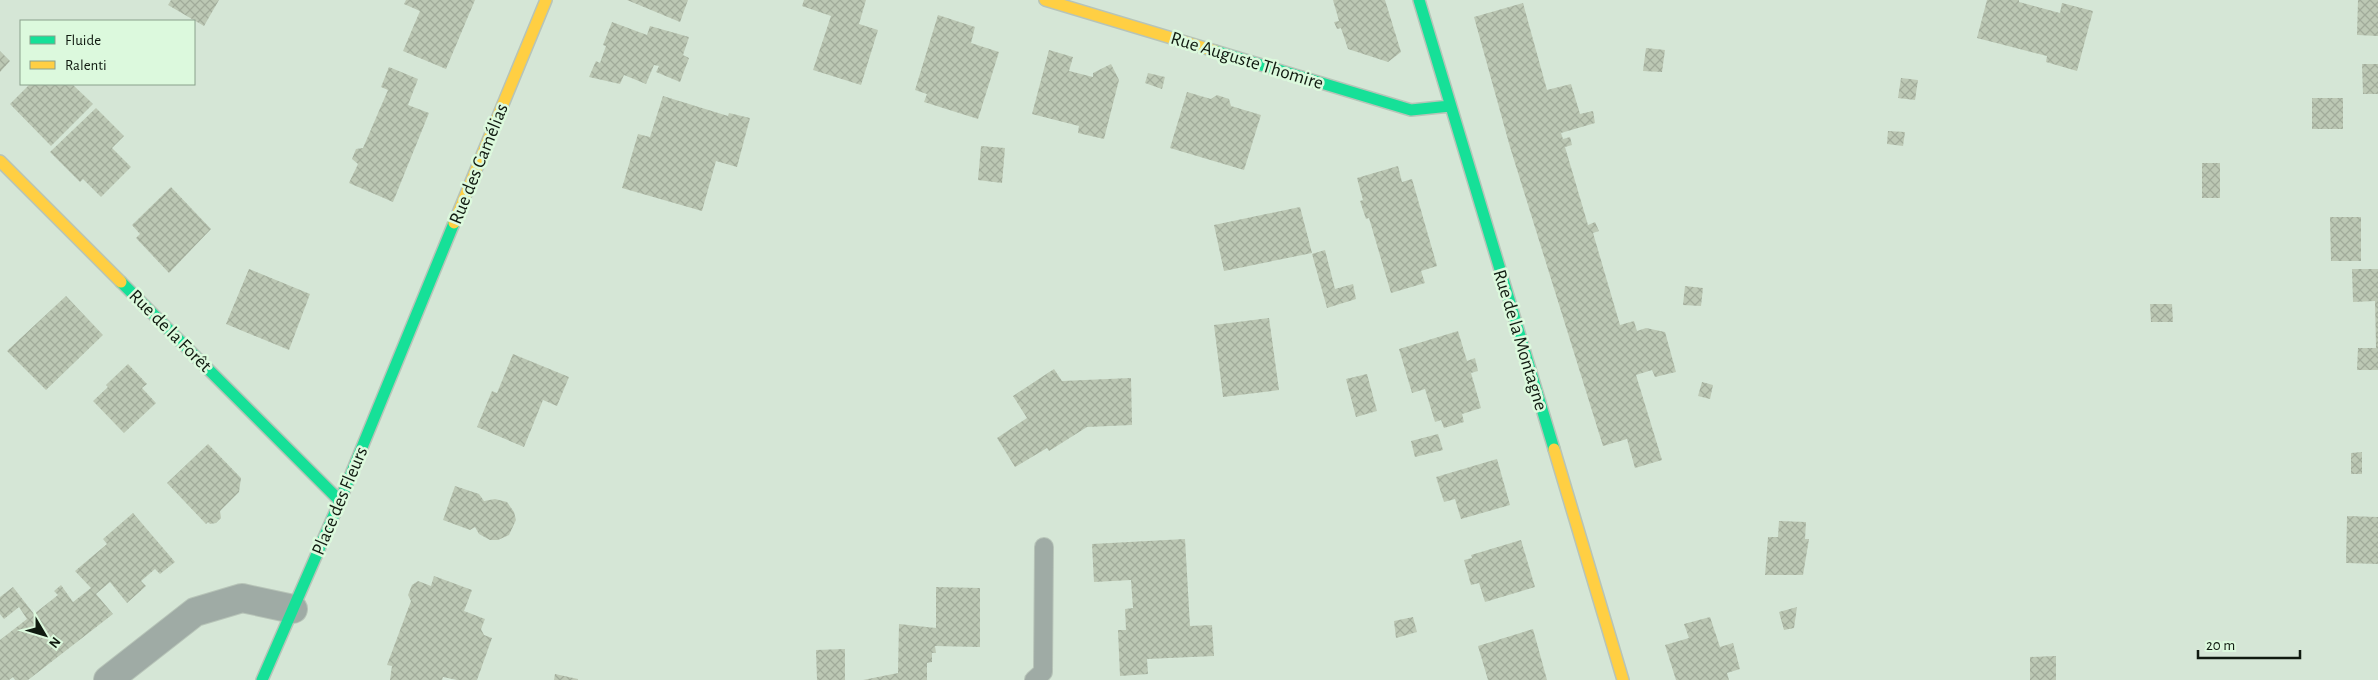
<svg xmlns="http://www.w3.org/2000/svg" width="2378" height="680" viewBox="0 0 2378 680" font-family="'Alegreya Sans',sans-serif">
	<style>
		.building { fill: url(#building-cross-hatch) }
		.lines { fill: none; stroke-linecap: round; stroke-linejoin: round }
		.lane-casing { stroke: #b7c4b8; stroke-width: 20 }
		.street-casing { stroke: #b7c4b8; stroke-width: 30 }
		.fast-casing { stroke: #b7c4b8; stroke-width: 14 }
		.slow-casing { stroke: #b7c4b8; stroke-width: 14 }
		.lane { stroke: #9faba5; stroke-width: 18 }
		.street { stroke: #9faba5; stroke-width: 28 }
		.fast { stroke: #16e098; stroke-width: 11 }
		.slow { stroke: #ffcf43; stroke-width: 11 }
		.labels { text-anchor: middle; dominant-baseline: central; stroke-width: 5; stroke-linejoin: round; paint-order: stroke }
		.street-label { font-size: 19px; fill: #101a10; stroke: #dcf9dd }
	</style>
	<defs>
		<pattern id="building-cross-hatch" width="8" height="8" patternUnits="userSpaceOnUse" patternTransform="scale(1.25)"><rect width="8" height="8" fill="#bcc8b4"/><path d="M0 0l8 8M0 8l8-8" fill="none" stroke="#a1ab9a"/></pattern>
	</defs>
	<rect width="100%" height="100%" fill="#d5e6d6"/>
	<path class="building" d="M 171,0 L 219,0 L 204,26 L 168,5 Z
		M 406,0 L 475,0 L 446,69 L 403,51 L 420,11 L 404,4 Z
		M 627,0 L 688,0 L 680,22 Z
		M 804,0 L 866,0 L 859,24 L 878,30 L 861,85 L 813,70 L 831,16 L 802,6 Z
		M 1333,0 L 1385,0 L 1401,52 L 1388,62 L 1348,49 L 1341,28 L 1337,29 L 1334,22 L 1339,21 Z
		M 1987,0 L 2019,0 L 2019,2 L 2060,13 L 2062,3 L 2093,11 L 2077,71 L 2046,62 L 2047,56 L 1977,38 Z
		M 2358,0 L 2378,0 L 2378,36 L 2357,35 Z
		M 1523,3 L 1547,90 L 1571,84 L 1580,114 L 1593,111 L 1595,123 L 1561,133 L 1563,139 L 1570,137 L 1572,145 L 1565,147 L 1588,225 L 1595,222 L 1599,231 L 1593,233 L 1620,325 L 1634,321 L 1637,331 L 1646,328 L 1665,332 L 1676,372 L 1655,377 L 1652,370 L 1636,375 L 1662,460 L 1635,468 L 1627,439 L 1603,446 L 1510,147 L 1474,17 Z
		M 938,15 L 975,27 L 971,43 L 999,52 L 978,119 L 924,102 L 927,94 L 915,90 Z
		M 612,22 L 647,35 L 650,26 L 689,37 L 683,55 L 689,58 L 680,82 L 656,72 L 659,66 L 654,65 L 646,84 L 624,75 L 620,84 L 589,77 L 596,61 L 600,63 L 606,46 L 603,45 Z
		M 1646,48 L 1665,50 L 1662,72 L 1643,71 Z
		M 1049,50 L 1073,57 L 1069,71 L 1093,77 L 1093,73 L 1111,64 L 1119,80 L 1104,139 L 1078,133 L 1079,126 L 1032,114 Z
		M 0,51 L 10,61 L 0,72 Z
		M 2362,64 L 2378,64 L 2378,94 L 2363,94 Z
		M 389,67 L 418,79 L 408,105 L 429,113 L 393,202 L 349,183 L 358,164 L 352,159 L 356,149 L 363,148 L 388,90 L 381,87 Z
		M 1148,73 L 1165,77 L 1162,89 L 1145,83 Z
		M 1901,78 L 1918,80 L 1915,100 L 1898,98 Z
		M 30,84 L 72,84 L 93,104 L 51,146 L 10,104 Z
		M 1187,92 L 1211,99 L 1217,95 L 1229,99 L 1231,106 L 1261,115 L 1244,170 L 1170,148 Z
		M 663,96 L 728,116 L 729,113 L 750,118 L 737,167 L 716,161 L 702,211 L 622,188 L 638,134 L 650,137 Z
		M 2312,98 L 2343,98 L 2343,129 L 2312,129 Z
		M 96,108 L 124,136 L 112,148 L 131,167 L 101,197 L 83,179 L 80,182 L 50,152 Z
		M 1888,131 L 1905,132 L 1903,146 L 1887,144 Z
		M 981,146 L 1005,148 L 1002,183 L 978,180 Z
		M 2202,163 L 2220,163 L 2220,198 L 2202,198 Z
		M 1398,166 L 1402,182 L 1412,179 L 1437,266 L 1421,271 L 1425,283 L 1391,293 L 1369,218 L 1366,219 L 1360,201 L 1363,200 L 1357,178 Z
		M 171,187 L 211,229 L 169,273 L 136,238 L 140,234 L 132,225 Z
		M 1300,207 L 1312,253 L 1224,271 L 1214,225 Z
		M 2330,217 L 2361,217 L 2361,261 L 2331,261 Z
		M 1325,250 L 1335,289 L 1353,284 L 1356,299 L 1327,308 L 1312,254 Z
		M 249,269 L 310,294 L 289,350 L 226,324 Z
		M 2352,269 L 2378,269 L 2378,370 L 2357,370 L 2358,348 L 2376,348 L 2375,301 L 2353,302 Z
		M 1685,286 L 1703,288 L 1701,306 L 1683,305 Z
		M 66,296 L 103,335 L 46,390 L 7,351 Z
		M 2150,304 L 2172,304 L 2173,322 L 2151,322 Z
		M 1269,318 L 1279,390 L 1223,397 L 1214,325 Z
		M 1458,331 L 1467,361 L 1475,358 L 1478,371 L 1471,373 L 1481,408 L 1462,414 L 1464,422 L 1444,428 L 1441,420 L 1435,422 L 1425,389 L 1412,393 L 1399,349 Z
		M 513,354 L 569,377 L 557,406 L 543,400 L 524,447 L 477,427 L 492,391 L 497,393 Z
		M 128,364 L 147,384 L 142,388 L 156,403 L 124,433 L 93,401 L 108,387 L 106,385 Z
		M 1054,369 L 1062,381 L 1131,378 L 1132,425 L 1087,427 L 1049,451 L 1047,448 L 1015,467 L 997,438 L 1027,418 L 1013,396 Z
		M 1367,374 L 1377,411 L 1356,417 L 1346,379 Z
		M 1702,382 L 1713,385 L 1710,399 L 1698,396 Z
		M 1438,434 L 1443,450 L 1415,457 L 1411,441 Z
		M 208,444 L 241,478 L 239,492 L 220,511 L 221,518 L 216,523 L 210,524 L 208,522 L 206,524 L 167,483 Z
		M 2362,452 L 2362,474 L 2351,474 L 2351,453 Z
		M 1497,459 L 1510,505 L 1461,519 L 1455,499 L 1444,502 L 1436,477 Z
		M 455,486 L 479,494 L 484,501 L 495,499 L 507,502 L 514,512 L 516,520 L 509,535 L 498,540 L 490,540 L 479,534 L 475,527 L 470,530 L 443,520 Z
		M 133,513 L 175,562 L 160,574 L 155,569 L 141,581 L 146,586 L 127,603 L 110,582 L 96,594 L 113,614 L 28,680 L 15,680 L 13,677 L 9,680 L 0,680 L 0,640 L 27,619 L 19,607 L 4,619 L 0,614 L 0,597 L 13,587 L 34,614 L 58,595 L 54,591 L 61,585 L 73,602 L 91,588 L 75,571 L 107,544 L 103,539 Z
		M 2347,516 L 2378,517 L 2378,564 L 2346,563 Z
		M 1779,521 L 1806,522 L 1805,539 L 1809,539 L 1803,575 L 1765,575 L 1768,537 L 1778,537 Z
		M 1185,539 L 1190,626 L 1212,625 L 1214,656 L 1147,659 L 1148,674 L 1120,676 L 1118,630 L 1126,630 L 1125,609 L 1133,608 L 1131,580 L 1094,582 L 1092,544 Z
		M 1521,540 L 1535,587 L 1485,602 L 1479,583 L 1471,585 L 1464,560 L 1472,558 L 1471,555 Z
		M 434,576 L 472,590 L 464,611 L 485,619 L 481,629 L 484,635 L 492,638 L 477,680 L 457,680 L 443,677 L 442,680 L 390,680 L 392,666 L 387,665 L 411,601 L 408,595 L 412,585 L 418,581 L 431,586 Z
		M 936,587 L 980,588 L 980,647 L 935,646 L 936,653 L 932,653 L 932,662 L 927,663 L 927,680 L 863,680 L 898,673 L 899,624 L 936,628 Z
		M 1797,607 L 1794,628 L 1784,630 L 1779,612 Z
		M 1413,617 L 1417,632 L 1396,638 L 1394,621 Z
		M 1710,617 L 1720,647 L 1733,643 L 1740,669 L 1727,673 L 1729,680 L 1676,680 L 1665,645 L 1689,638 L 1684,624 Z
		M 1533,629 L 1547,680 L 1488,680 L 1478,646 Z
		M 845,649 L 845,680 L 817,680 L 816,650 Z
		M 2056,656 L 2056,680 L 2030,680 L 2030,657 Z
		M 555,674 L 578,679 L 578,680 L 554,680 Z"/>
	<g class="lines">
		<defs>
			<path id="lane" d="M 1034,680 L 1043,672 L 1044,547"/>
			<path id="street" d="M 108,680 L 195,612 L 242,598 L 293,609"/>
			<path id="fast" d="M 1419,0 L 1554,449
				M 1215,51 L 1411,110 L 1450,106
				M 121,282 L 340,501
				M 262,680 L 340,501 L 454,223"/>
			<path id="slow" d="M 1045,0 L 1215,51
				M 0,161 L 121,282
				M 454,223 L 546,0
				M 1554,449 L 1623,680"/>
		</defs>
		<use href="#lane" class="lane-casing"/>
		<use href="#street" class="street-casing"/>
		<use href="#fast" class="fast-casing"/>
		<use href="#slow" class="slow-casing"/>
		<use href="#lane" class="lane"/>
		<use href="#street" class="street"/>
		<use href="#fast" class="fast"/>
		<use href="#slow" class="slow"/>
	</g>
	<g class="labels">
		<g class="street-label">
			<text transform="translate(1247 61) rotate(17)">Rue Auguste Thomire</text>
			<text transform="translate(479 164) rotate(-68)">Rue des Camélias</text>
			<text transform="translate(170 331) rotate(45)">Rue de la Forêt</text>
			<text transform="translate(1520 340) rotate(73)">Rue de la Montagne</text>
			<text transform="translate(340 501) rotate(-67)">Place des Fleurs</text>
		</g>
	</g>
	<rect x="20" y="20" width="175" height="65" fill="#dcf9dd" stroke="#8aa08b"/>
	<rect x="30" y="36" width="25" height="8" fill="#16e098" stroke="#8aa08b"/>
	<text x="65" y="45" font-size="15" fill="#101a10">Fluide</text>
	<rect x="30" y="61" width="25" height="8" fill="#ffcf43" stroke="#8aa08b"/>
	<text x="65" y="70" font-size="15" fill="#101a10">Ralenti</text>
	<g transform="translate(45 635) rotate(128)" stroke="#dcf9dd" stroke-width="4" paint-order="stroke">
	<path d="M0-4L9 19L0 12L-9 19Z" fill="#101a10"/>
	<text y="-8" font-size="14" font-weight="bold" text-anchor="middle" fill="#101a10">N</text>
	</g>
	<path d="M2198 650v8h102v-8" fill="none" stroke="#101a10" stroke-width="2.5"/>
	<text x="2206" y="650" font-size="15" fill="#101a10" stroke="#dcf9dd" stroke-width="4" paint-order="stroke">20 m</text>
</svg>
